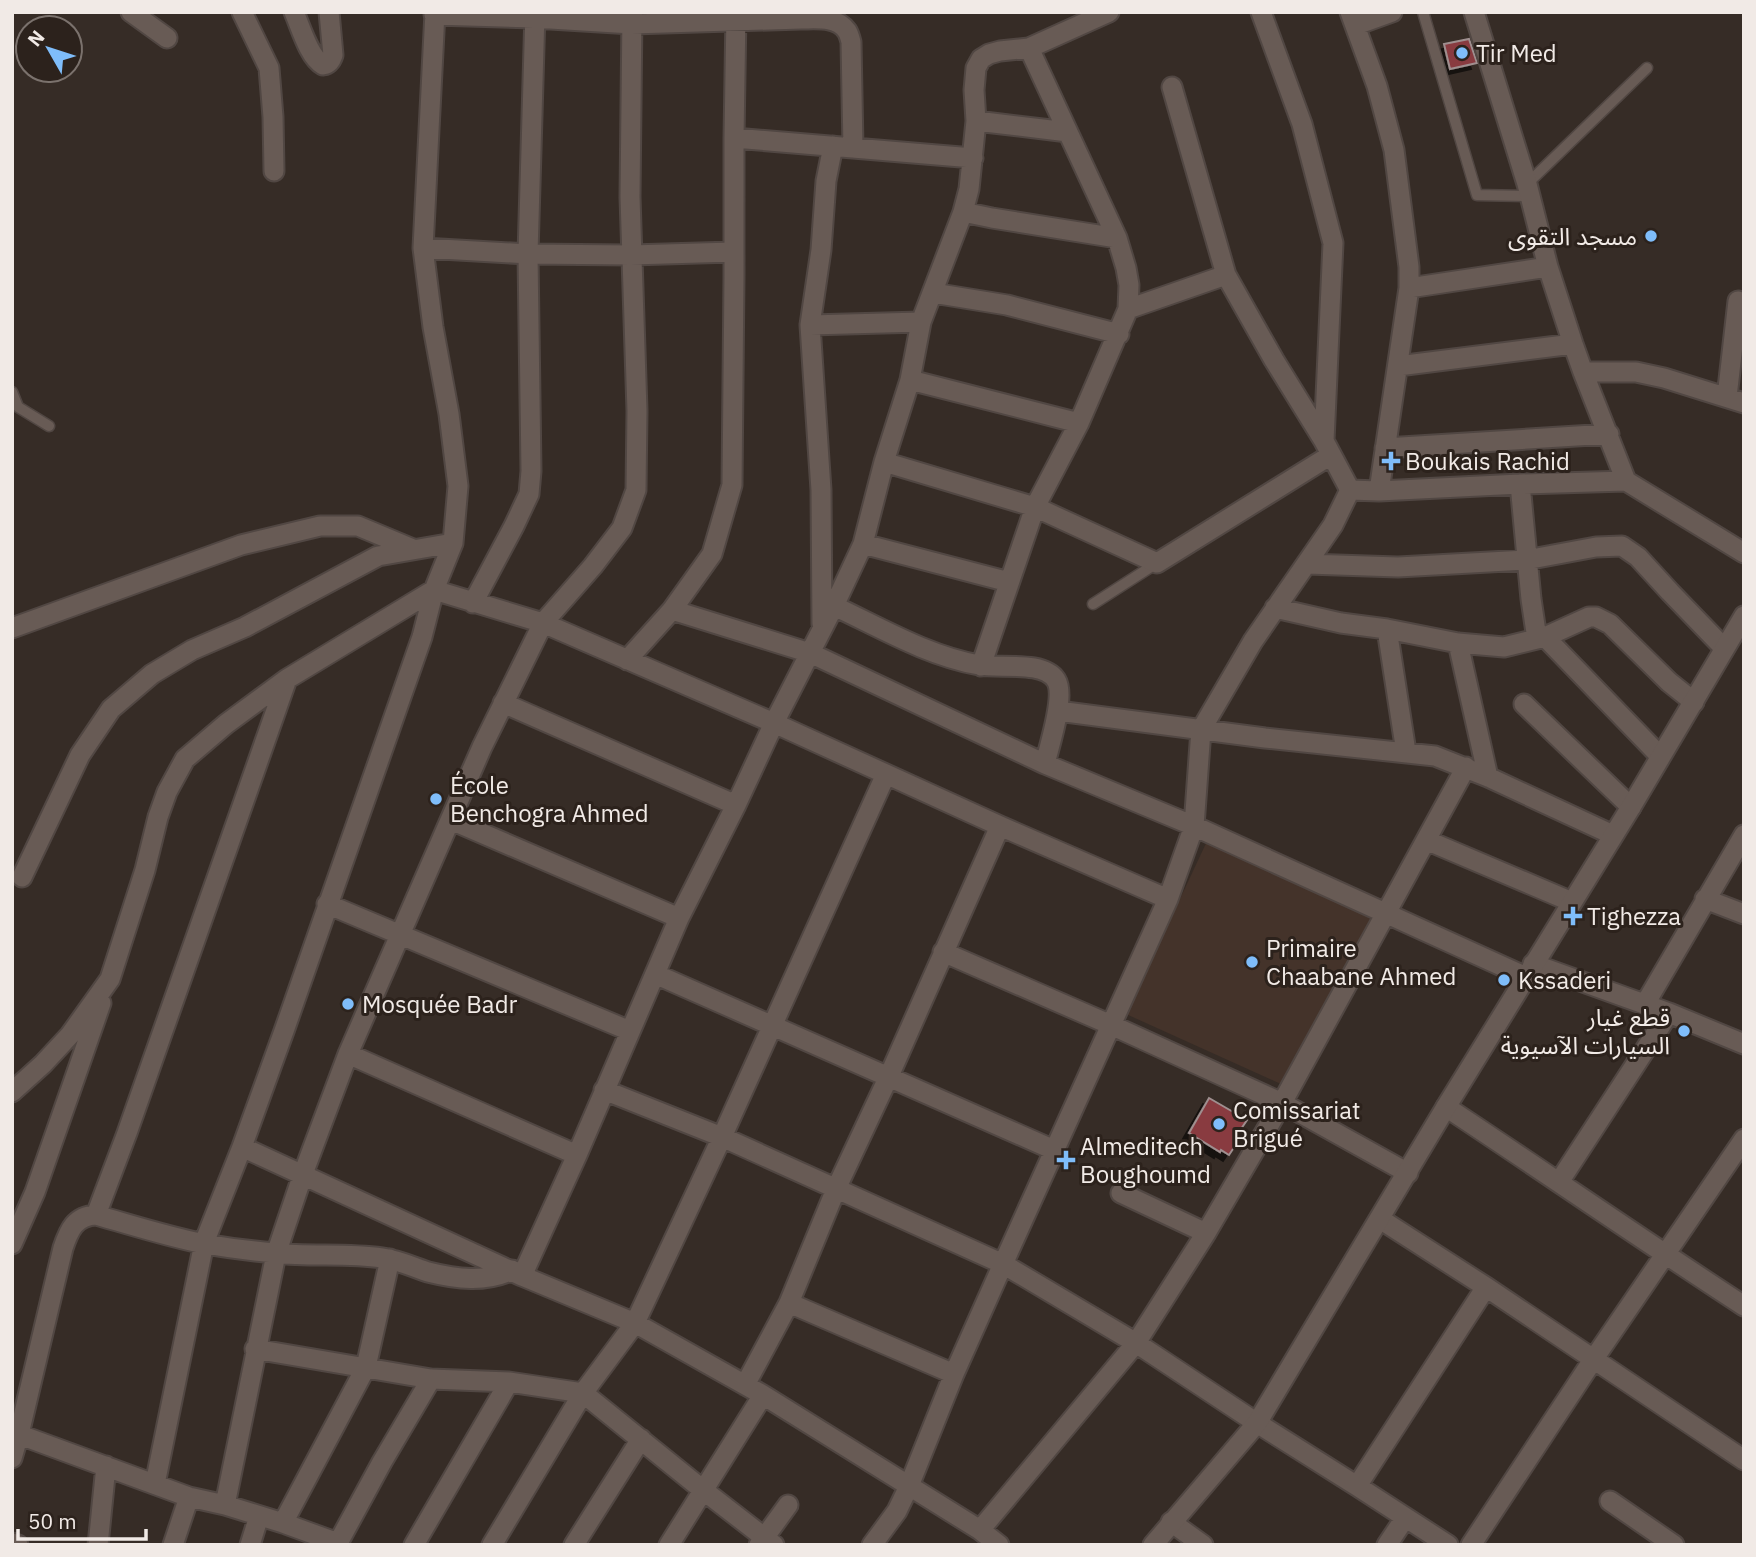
<svg xmlns="http://www.w3.org/2000/svg" width="1756" height="1557" viewBox="0 0 1756 1557" font-family="'IBM Plex Sans','Noto Sans Arabic',sans-serif">
	<style>
		.built { fill: #44332a }
		.building { fill: #893a41; stroke: #9f8f8f; stroke-width: 2; filter: url(#shadow) }
		.lines { fill: none; stroke-linecap: round; stroke-linejoin: round }
		.service-casing { stroke: #514743; stroke-width: 13 }
		.minor-casing { stroke: #514743; stroke-width: 23 }
		.tertiary-casing { stroke: #514743; stroke-width: 23 }
		.service { stroke: #685b55; stroke-width: 10 }
		.minor { stroke: #685b55; stroke-width: 19 }
		.tertiary { stroke: #685b55; stroke-width: 19 }
		.poi-dot { fill: #7fbdfa; stroke: #2c221c; stroke-width: 2.5 }
		.labels { text-anchor: middle; dominant-baseline: central; stroke-width: 6; stroke-linejoin: round; paint-order: stroke }
		.poi-label { font-size: 24px; fill: #f1eae6; stroke: #2c221c; text-anchor: start }
	</style>
	<defs>
		<filter id="shadow"><feDropShadow dx="-6" dy="6" stdDeviation="0" flood-color="#0009"/></filter>
	</defs>
	<rect width="100%" height="100%" fill="#362c26"/>
	<path class="built" d="M 1209,837 L 1383,910 L 1283,1085 L 1126,1014 Z"/>
	<path class="building" d="M 1469,39 L 1477,63 L 1450,69 L 1444,44 Z
		M 1209,1098 L 1247,1120 L 1241,1129 L 1245,1131 L 1229,1155 L 1221,1150 L 1220,1152 L 1189,1133 Z"/>
	<g class="lines">
		<defs>
			<path id="service" d="M 1423,12 L 1477,195 L 1530,196
				M 1527,184 L 1647,68
				M 12,392 L 18,407 L 49,426
				M 1093,604 L 1157,563"/>
			<path id="minor" d="M 131,12 L 167,38
				M 242,12 L 269,68 L 273,117 L 274,171
				M 294,12 C 301,28 309,57 323,65 C 329,64 331,61 333,55 L 329,12
				M 1261,12 L 1302,124 L 1333,243 L 1324,441
				M 1350,12 L 1377,86 L 1394,150 L 1409,267 L 1409,288 L 1379,491
				M 1474,12 L 1527,184 L 1548,267 L 1573,344 L 1583,372 L 1626,481
				M 434,15 L 534,18 L 632,24 L 801,19 C 816,19 837,16 847,31 C 849,34 850,38 851,42 L 853,148
				M 1356,25 L 1392,12
				M 1172,87 L 1226,275 L 1274,360 L 1324,441 L 1350,490 L 1379,491 L 1520,484 L 1626,481 L 1744,553
				M 976,121 L 1068,132
				M 734,138 L 973,158
				M 963,212 L 992,218 L 1117,238
				M 423,248 L 528,254 L 631,255 L 733,252
				M 1409,288 L 1548,267
				M 933,293 L 1007,305 L 1119,334
				M 1128,309 L 1226,275
				M 810,325 L 921,322
				M 1398,366 L 1573,344
				M 1583,372 L 1636,372 L 1664,378 L 1744,403
				M 910,380 L 1079,423
				M 1727,397 L 1738,301
				M 1385,448 L 1609,434
				M 884,462 L 1035,507 L 1157,563 L 1331,455
				M 1520,484 L 1531,599 L 1537,639
				M 863,544 L 1009,582
				M 1307,564 L 1398,567 L 1526,560 L 1596,547 L 1622,546 L 1638,557 L 1670,592 L 1724,648
				M 473,603 L 514,526 L 529,494 L 531,471 L 528,254 L 535,12
				M 834,606 C 881,628 928,656 979,665 C 999,669 1043,660 1056,680 C 1066,696 1049,746 1045,764
				M 1275,608 L 1341,623 L 1387,629 L 1458,643 L 1504,647 L 1545,637 L 1589,617 L 1596,617 L 1610,624 L 1669,682 L 1694,702
				M 672,610 L 810,653 L 1045,764 L 1194,826 L 1526,977
				M 822,624 L 821,490 L 810,325 L 821,250 L 826,181 L 833,146
				M 12,628 L 241,545 L 320,526 L 358,526 L 413,549
				M 1387,629 L 1406,752
				M 1545,637 L 1660,756
				M 1458,643 L 1488,777
				M 627,660 L 672,610 L 712,554 L 732,485 L 734,276 L 734,138 L 736,12
				M 981,666 L 1035,507 L 1079,423 L 1128,309 L 1129,285 L 1126,268 L 1117,238 L 1029,48
				M 503,703 L 736,805
				M 1524,704 L 1631,807
				M 1058,711 L 1265,738 L 1435,756 L 1488,777 L 1613,835
				M 451,820 L 679,918
				M 1426,840 L 1572,902
				M 22,877 L 80,755 L 111,709 L 152,674 L 192,650 L 245,627 L 378,556 L 453,543
				M 1705,899 L 1744,914
				M 327,904 L 630,1031
				M 943,952 L 1111,1025 L 1282,1103 L 1408,1173
				M 1533,964 L 1669,1013 L 1744,1044
				M 655,974 L 1054,1150
				M 1645,1004 L 1744,835
				M 348,1054 L 577,1155
				M 604,1090 L 722,1137 L 1003,1264 L 1136,1343 L 1257,1423 L 1357,1486 L 1448,1545
				M 12,1092 L 43,1064 L 70,1035 L 110,979 L 145,870 L 158,817 L 167,792 L 185,759 L 226,724 L 287,679 L 434,590 L 543,623 L 774,723 L 1000,826 L 1168,899
				M 1446,1107 C 1546,1173 1644,1241 1744,1306
				M 242,1147 L 522,1276 L 635,1323 L 763,1395 L 980,1530 L 999,1545
				M 1559,1182 L 1669,1013
				M 1121,1193 L 1206,1233
				M 96,1215 L 127,1133 L 287,679
				M 1380,1219 L 1486,1287 L 1744,1460
				M 12,1244 L 35,1192 L 101,1003
				M 522,1276 L 577,1155 L 679,918 L 736,805 L 774,723 L 834,606 L 863,544 L 884,462 L 910,380 L 921,322 L 963,212 L 969,189 L 976,121 L 974,90 L 976,68 L 981,59 L 989,54 L 1000,51 L 1029,48 L 1109,12
				M 789,1303 L 954,1374
				M 255,1349 L 431,1379 L 509,1382 L 583,1393 L 703,1490 L 774,1545
				M 745,1385 L 789,1303 L 836,1189 L 889,1076 L 1000,826
				M 12,1432 L 189,1497 L 225,1505 L 283,1523 L 338,1543 L 337,1545
				M 12,1458 L 19,1434 L 63,1248 C 69,1230 75,1216 96,1215 C 132,1225 169,1237 205,1244 C 228,1248 252,1251 275,1253 C 310,1257 346,1253 382,1258 C 398,1260 413,1267 428,1272 C 456,1279 486,1283 512,1270
				M 155,1484 L 204,1243 L 242,1147 L 284,1031 L 422,637 L 434,590 L 453,543 L 458,486 L 449,414 L 433,327 L 423,248 L 435,12
				M 1357,1486 L 1486,1287
				M 1610,1501 L 1674,1545
				M 225,1505 L 276,1254 L 303,1174 L 348,1054 L 482,747 L 543,623 L 593,566 L 622,528 L 636,490 L 637,411 L 630,197 L 632,12
				M 1171,1522 L 1203,1545
				M 283,1523 L 366,1367 L 390,1259
				M 980,1530 L 1136,1343 L 1206,1233 L 1282,1103 L 1466,767
				M 12,1543 L 18,1545
				M 338,1543 L 382,1462 L 431,1379
				M 98,1545 L 106,1466
				M 173,1545 L 189,1497
				M 250,1545 L 259,1516
				M 414,1545 L 509,1382
				M 492,1545 L 583,1393 L 635,1323 L 722,1137 L 886,774
				M 574,1545 L 641,1439
				M 669,1545 L 763,1395
				M 759,1545 L 788,1505
				M 872,1545 L 897,1511 L 909,1486 L 954,1374 L 1003,1264 L 1168,899 L 1194,826 L 1201,730 L 1253,641 L 1333,525 L 1350,490
				M 1387,1545 L 1405,1518
				M 1471,1545 L 1593,1360 L 1744,1139"/>
			<path id="tertiary" d="M 1153,1545 L 1257,1423 L 1446,1107 L 1631,807 L 1744,616"/>
		</defs>
		<use href="#service" class="service-casing"/>
		<use href="#minor" class="minor-casing"/>
		<use href="#tertiary" class="tertiary-casing"/>
		<use href="#service" class="service"/>
		<use href="#minor" class="minor"/>
		<use href="#tertiary" class="tertiary"/>
	</g>
	<g class="poi-dot">
		<circle cx="1462" cy="53" r="7"/>
		<circle cx="1651" cy="236" r="7"/>
		<path d="M1387.5 450.5h7v7h7v7h-7v7h-7v-7h-7v-7h7z"/>
		<circle cx="436" cy="799" r="7"/>
		<path d="M1569.5 905.5h7v7h7v7h-7v7h-7v-7h-7v-7h7z"/>
		<circle cx="1252" cy="962" r="7"/>
		<circle cx="1504" cy="980" r="7"/>
		<circle cx="348" cy="1004" r="7"/>
		<circle cx="1684" cy="1031" r="7"/>
		<circle cx="1219" cy="1124" r="7"/>
		<path d="M1062.5 1149.5h7v7h7v7h-7v7h-7v-7h-7v-7h7z"/>
	</g>
	<g class="labels">
		<g class="poi-label">
			<text x="1476" y="53">Tir Med</text>
			<text x="1637" y="236" text-anchor="end">مسجد التقوى</text>
			<text x="1405" y="461">Boukais Rachid</text>
			<text x="450" y="785">École<tspan x="450" dy="28">Benchogra Ahmed</tspan></text>
			<text x="1587" y="916">Tighezza</text>
			<text x="1266" y="948">Primaire<tspan x="1266" dy="28">Chaabane Ahmed</tspan></text>
			<text x="1518" y="980">Kssaderi</text>
			<text x="362" y="1004">Mosquée Badr</text>
			<text x="1670" y="1017" text-anchor="end">قطع غيار<tspan x="1670" dy="28">السيارات الآسيوية</tspan></text>
			<text x="1233" y="1110">Comissariat<tspan x="1233" dy="28">Brigué</tspan></text>
			<text x="1080" y="1146">Almeditech<tspan x="1080" dy="28">Boughoumd</tspan></text>
		</g>
	</g>
	<rect width="1756" height="1557" fill="none" stroke="#f1eae6" stroke-width="28"/>
	<g transform="translate(49 49) rotate(309)"><circle r="33" fill="#2c221c" stroke="#7b726d" stroke-width="2"/>
	<path d="M0-5L12 26L0 18L-12 26Z" fill="#7fbdfa"/>
	<text y="-10" font-size="19" font-weight="bold" text-anchor="middle" fill="#f1eae6">N</text>
	</g>
	<path d="M18 1529v10h128v-10" fill="none" stroke="#f1eae6" stroke-width="3.5"/>
	<text x="28" y="1529" font-size="21" fill="#f1eae6" stroke="#2c221c" stroke-width="5" paint-order="stroke">50 m</text>
</svg>
